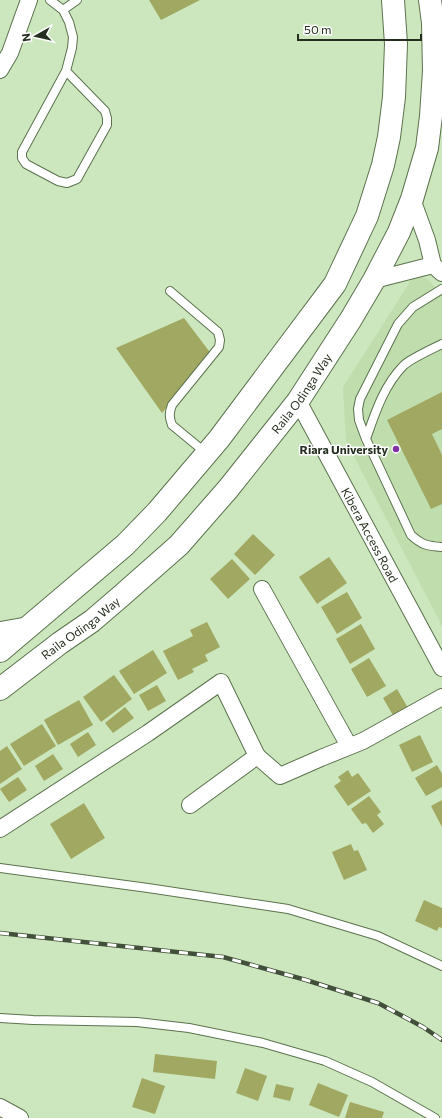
<svg xmlns="http://www.w3.org/2000/svg" width="442" height="1118" viewBox="0 0 442 1118" font-family="Commissioner,sans-serif">
	<style>
		.built { fill: #bfddad }
		.building { fill: #a0a861 }
		.lines { fill: none; stroke-linecap: round; stroke-linejoin: round }
		.lane-casing { stroke: #5c734e; stroke-width: 10 }
		.street-casing { stroke: #5c734e; stroke-width: 18 }
		.secondary-casing { stroke: #5c734e; stroke-width: 24 }
		.lane { stroke: #fff; stroke-width: 8 }
		.street { stroke: #fff; stroke-width: 16 }
		.secondary { stroke: #fff; stroke-width: 22 }
		.rail-casing { stroke: #424f3a; stroke-width: 4.5 }
		.rail { stroke: #fefefe; stroke-width: 3; stroke-dasharray: 9; stroke-linecap: butt }
		.poi-dot { fill: #8233a3; stroke: #fefefe; stroke-width: 1.5 }
		.labels { text-anchor: middle; dominant-baseline: central; stroke-width: 3; stroke-linejoin: round; paint-order: stroke }
		.street-label { font-size: 12px; fill: #252f1f; stroke: #fefefe }
		.poi-label { font-size: 12px; font-weight: bold; fill: #252f1f; stroke: #fefefe; text-anchor: end }
	</style>
	<rect width="100%" height="100%" fill="#cce7bd"/>
	<path class="built" d="M 415,274 L 427,279 L 442,294 L 442,626 L 346,441 L 343,387 Z"/>
	<path class="building" d="M 149,0 L 200,0 L 161,20 Z
		M 184,318 L 212,355 L 162,413 L 116,348 Z
		M 442,392 L 442,429 L 432,434 L 442,455 L 442,504 L 431,509 L 387,420 Z
		M 253,534 L 275,555 L 255,575 L 234,554 Z
		M 329,557 L 347,583 L 317,604 L 299,577 Z
		M 232,559 L 250,579 L 228,599 L 210,579 Z
		M 347,592 L 362,618 L 337,634 L 321,607 Z
		M 207,622 L 220,647 L 205,655 L 208,661 L 192,669 L 194,672 L 178,680 L 163,651 L 193,636 L 190,630 Z
		M 361,624 L 375,649 L 350,664 L 336,639 Z
		M 153,650 L 167,673 L 134,694 L 119,671 Z
		M 369,658 L 386,686 L 367,697 L 351,669 Z
		M 114,675 L 132,699 L 101,722 L 83,697 Z
		M 157,685 L 166,701 L 148,711 L 139,695 Z
		M 397,689 L 408,708 L 394,717 L 383,698 Z
		M 79,700 L 93,725 L 58,745 L 44,720 Z
		M 125,707 L 134,718 L 113,733 L 105,723 Z
		M 42,724 L 56,746 L 24,766 L 10,744 Z
		M 88,732 L 96,745 L 78,757 L 70,744 Z
		M 420,735 L 433,762 L 412,772 L 399,745 Z
		M 7,746 L 22,769 L 0,784 L 0,751 Z
		M 53,754 L 63,769 L 44,781 L 35,766 Z
		M 437,765 L 442,774 L 442,787 L 426,796 L 415,778 Z
		M 348,770 L 352,777 L 358,773 L 371,791 L 348,806 L 334,786 L 341,781 L 338,777 Z
		M 18,777 L 27,790 L 9,802 L 0,789 Z
		M 369,796 L 381,812 L 377,815 L 384,824 L 373,833 L 366,823 L 362,824 L 351,809 Z
		M 442,800 L 442,827 L 431,806 Z
		M 84,803 L 105,838 L 71,859 L 50,824 Z
		M 351,844 L 354,851 L 358,850 L 367,870 L 344,880 L 332,852 Z
		M 424,900 L 442,908 L 442,928 L 439,927 L 437,931 L 415,921 Z
		M 155,1054 L 217,1061 L 215,1079 L 153,1072 Z
		M 245,1068 L 267,1076 L 258,1101 L 236,1093 Z
		M 142,1078 L 165,1086 L 155,1114 L 132,1107 Z
		M 318,1083 L 348,1095 L 339,1117 L 309,1105 Z
		M 276,1084 L 294,1088 L 290,1101 L 273,1097 Z
		M 350,1102 L 384,1112 L 382,1118 L 345,1118 Z"/>
	<g class="lines">
		<defs>
			<path id="lane" d="M 50,0 L 63,10 L 69,22 L 73,37 L 72,48 L 66,71 L 22,152 L 22,158 L 26,164 L 58,181 L 67,183 L 77,179 L 107,125 L 107,118 L 105,111 L 66,71
				M 63,10 L 77,0
				M 442,289 L 413,307 L 398,324 L 360,399 L 358,409 L 359,420 L 366,439 L 411,535 C 422,545 427,546 442,547
				M 170,291 L 218,332 L 220,340 L 219,347 L 172,405 C 169,413 169,417 172,425 L 206,453
				M 366,439 C 375,413 384,385 404,365 C 412,358 432,349 442,344
				M 0,868 L 148,888 L 288,909 L 378,936 L 442,966
				M 0,1018 L 33,1020 L 137,1022 L 189,1028 L 263,1043 L 325,1061 L 372,1082 L 435,1118"/>
			<g id="street">
				<path d="M 0,70 L 10,53 L 29,0"/>
				<path d="M 412,199 L 427,240 L 433,265 L 442,273"/>
				<path d="M 374,280 L 433,265"/>
				<path id="s1" d="M 298,401 L 442,668"/>
				<path d="M 262,589 L 349,746"/>
				<path d="M 0,630 L 30,625"/>
				<path d="M 190,805 L 257,756 L 280,776 L 321,758 L 363,741 L 442,697"/>
				<path d="M 0,829 L 148,733 L 221,682 L 257,756"/>
				<path d="M 0,1107 L 20,1118"/>
			</g>
			<g id="secondary">
				<path d="M 0,651 L 125,545 L 157,512 L 219,439 L 335,284 L 367,216 L 383,165 L 389,137 L 394,97 L 396,44 L 393,0"/>
				<path id="s2" d="M 0,689 L 60,643 L 92,621 L 120,597 L 179,545 L 228,489 L 298,401 L 351,319 L 374,280 L 399,232 L 412,199 L 427,148 L 431,116 L 434,71 L 433,23 L 430,0"/>
			</g>
		</defs>
		<use href="#lane" class="lane-casing"/>
		<use href="#street" class="street-casing"/>
		<use href="#secondary" class="secondary-casing"/>
		<use href="#lane" class="lane"/>
		<use href="#street" class="street"/>
		<use href="#secondary" class="secondary"/>
		<defs>
			<path id="rail" d="M 0,933 L 223,957 L 306,980 L 378,1003 L 423,1027 L 442,1040"/>
		</defs>
		<use href="#rail" class="rail-casing"/>
		<use href="#rail" class="rail"/>
	</g>
	<circle class="poi-dot" cx="396" cy="449" r="4"/>
	<g class="labels">
		<g class="street-label">
			<text stroke="none"><textPath href="#s2" startOffset="425">Raila Odinga Way</textPath></text>
			<text stroke="none"><textPath href="#s1" startOffset="152">Kibera Access Road</textPath></text>
			<text stroke="none"><textPath href="#s2" startOffset="101">Raila Odinga Way</textPath></text>
		</g>
		<g class="poi-label">
			<text x="388" y="449">Riara University</text>
		</g>
	</g>
	<g transform="translate(36 36) rotate(262)" stroke="#fefefe" stroke-width="3" paint-order="stroke">
	<path d="M0-3L7 15L0 10L-7 15Z" fill="#252f1f"/>
	<text y="-6" font-size="11" font-weight="bold" text-anchor="middle" fill="#252f1f">N</text>
	</g>
	<path d="M298 34v6h123v-6" fill="none" stroke="#252f1f" stroke-width="2"/>
	<text x="304" y="34" font-size="12" fill="#252f1f" stroke="#fefefe" stroke-width="3" paint-order="stroke">50 m</text>
</svg>
